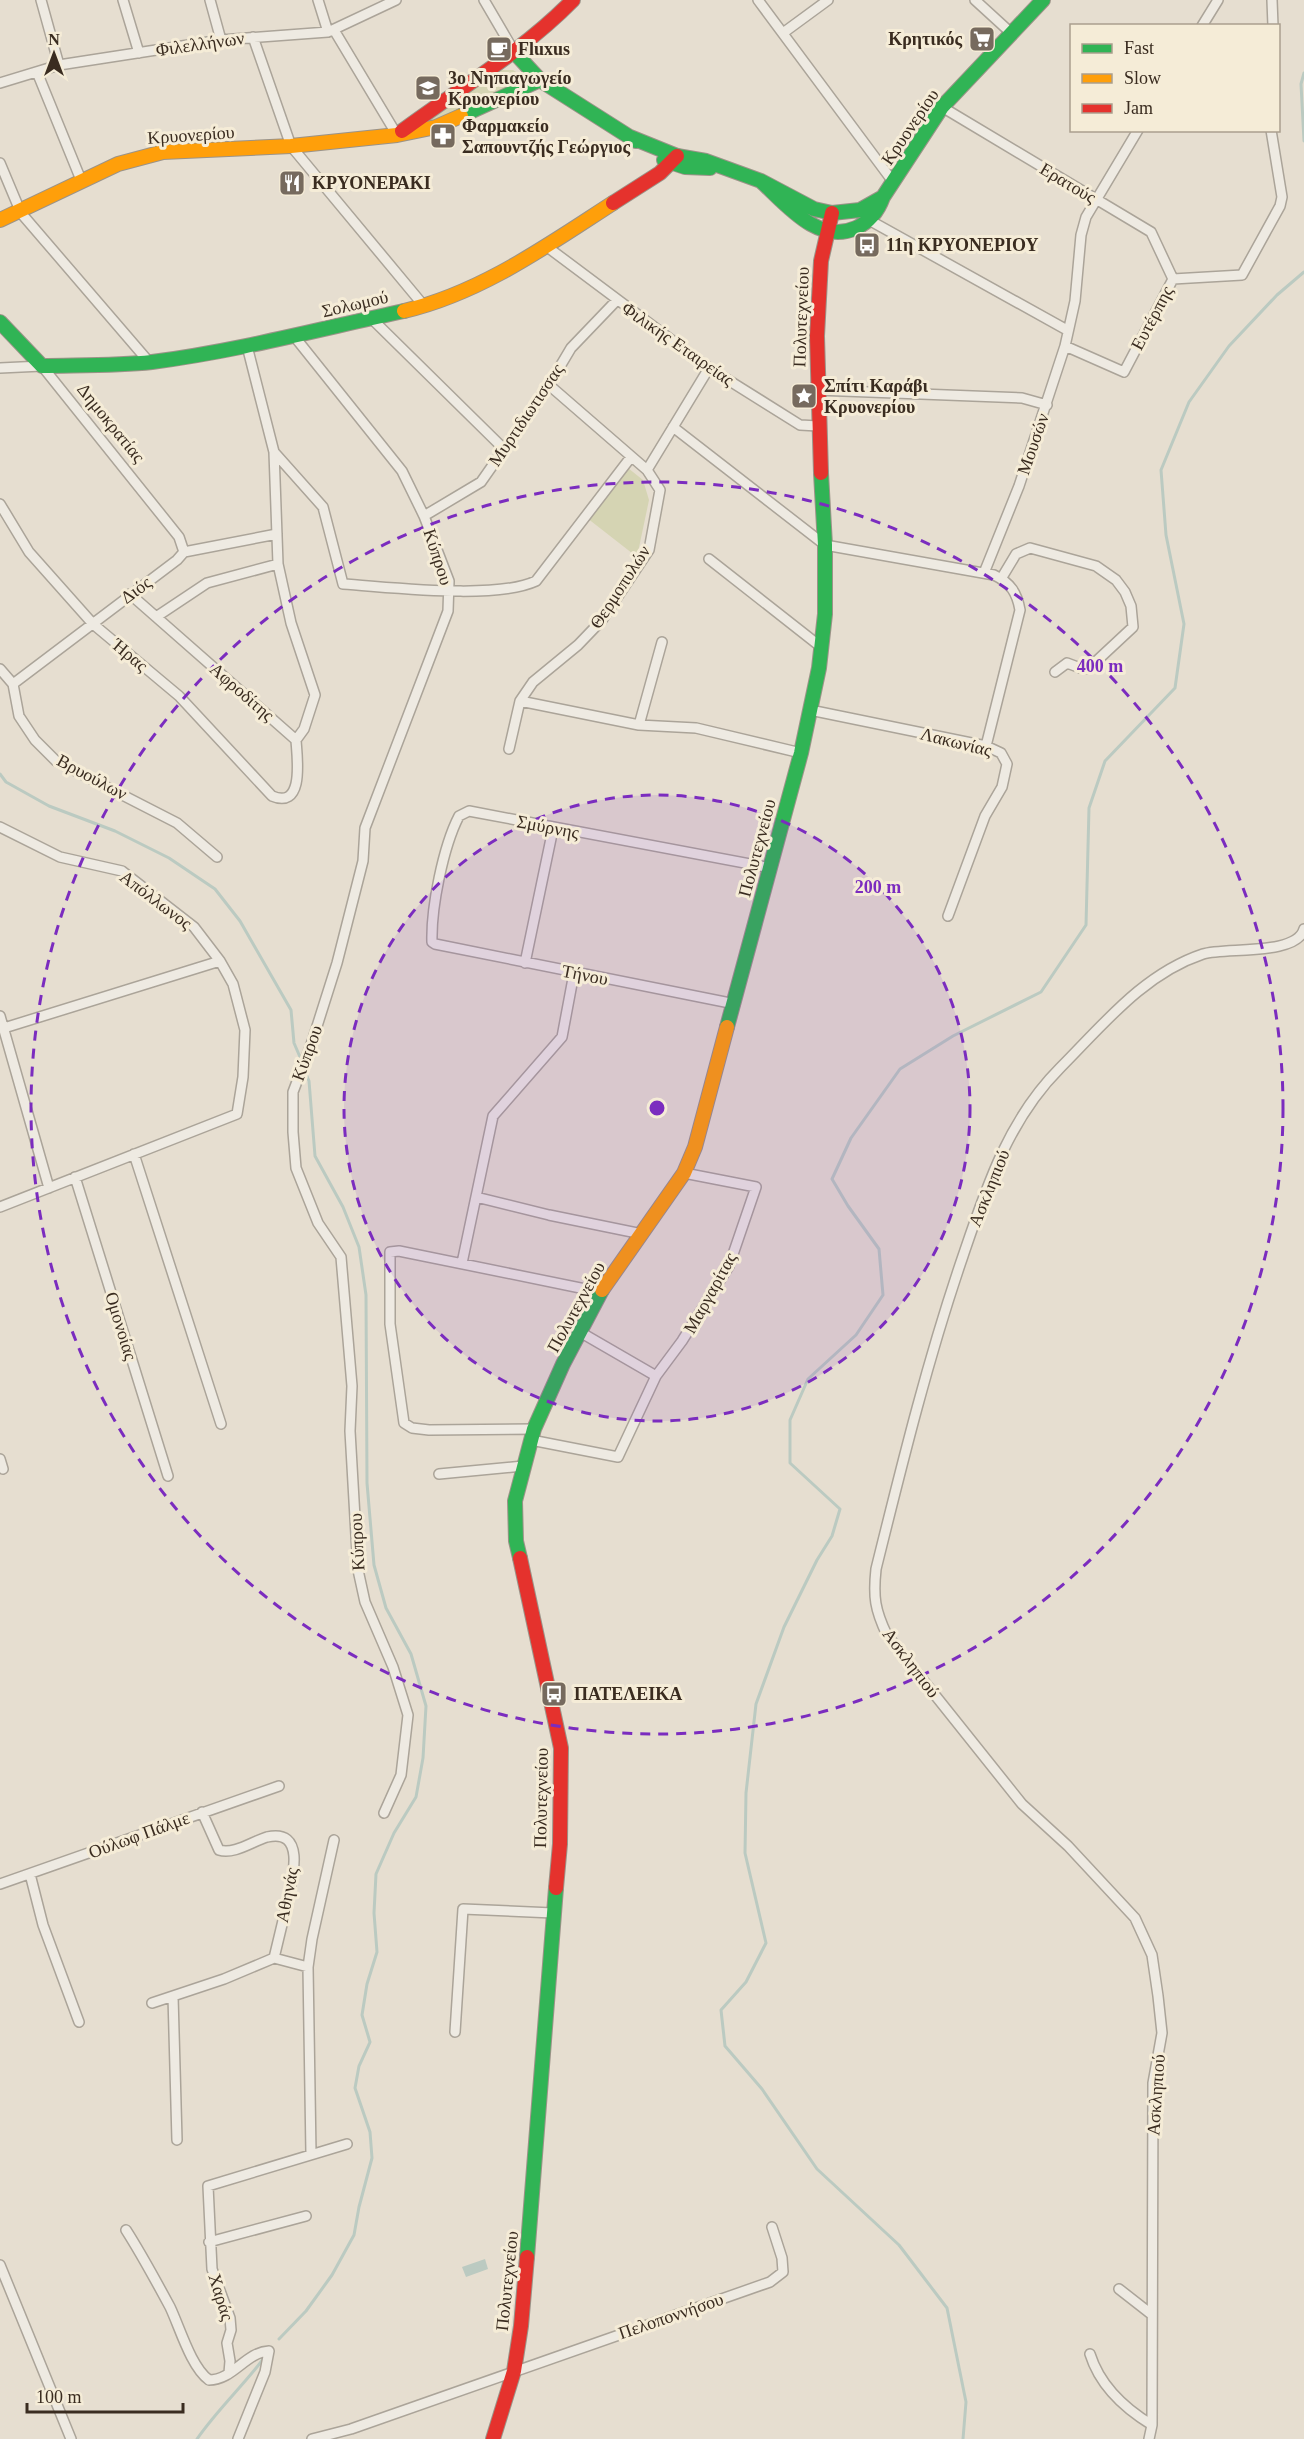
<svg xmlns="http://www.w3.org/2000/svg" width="1304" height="2439" viewBox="0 0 1304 2439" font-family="Georgia,serif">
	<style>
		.green { fill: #d5d4b3 }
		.water { fill: #bbcac1 }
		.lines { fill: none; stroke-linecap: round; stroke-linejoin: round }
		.stream { stroke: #bbcac1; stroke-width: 3 }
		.street-casing { stroke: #aba499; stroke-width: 12 }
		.fast-casing { stroke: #9b9388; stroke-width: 16 }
		.slow-casing { stroke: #9b9388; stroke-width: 16 }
		.jam-casing { stroke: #9b9388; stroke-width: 16 }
		.street { stroke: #eeeae2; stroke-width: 9 }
		.fast { stroke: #30b455; stroke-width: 14 }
		.slow { stroke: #ff9f0a; stroke-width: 14 }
		.jam { stroke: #e5322d; stroke-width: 14 }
		.ring { fill: none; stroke: #7b2cbf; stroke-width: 3; stroke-dasharray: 10 8 }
		.labels { text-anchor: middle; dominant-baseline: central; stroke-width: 6; stroke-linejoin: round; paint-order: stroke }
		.poi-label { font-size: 18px; font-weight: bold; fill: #3a2c20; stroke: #f5ecd7; text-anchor: start }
		.street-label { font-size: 18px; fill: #3a2c20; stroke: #f5ecd7 }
		.centre { fill: #7b2cbf; stroke: #f5ecd7; stroke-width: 3 }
		.ring-label { font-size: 18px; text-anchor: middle; font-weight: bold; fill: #7b2cbf; stroke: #f5ecd7; stroke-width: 6; stroke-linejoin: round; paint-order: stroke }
	</style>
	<rect width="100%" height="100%" fill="#e6ded0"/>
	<path class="green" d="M 500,70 L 513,70 L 529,80 L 435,122 L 413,125 Z
		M 628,468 L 643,480 L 649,500 L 637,557 L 587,518 Z"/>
	<path class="water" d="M 485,2259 L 488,2269 L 466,2277 L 462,2267 Z"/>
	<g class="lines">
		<path class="stream" d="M 1304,73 L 1301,84 L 1304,141
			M 0,774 L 6,782 L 49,806 L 115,831 L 169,858 L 215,889 L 240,921 L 291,1010 L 294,1043 L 300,1057
			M 279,2339 L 306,2311 L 332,2275 L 354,2235 L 359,2207 L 372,2158 L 370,2132 L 355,2088 L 359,2066 L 370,2042 L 362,2015 L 367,1984 L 377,1952 L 374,1913 L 376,1874 L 394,1833 L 416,1797 L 423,1758 L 426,1706 L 411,1654 L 386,1608 L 374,1565 L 367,1483 L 366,1295 L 359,1247 L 343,1207 L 315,1156 L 309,1081 L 306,1074
			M 197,2439 C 217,2410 243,2386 264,2358
			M 963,2439 L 966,2402 L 947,2308 L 899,2245 L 817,2169 L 762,2089 L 725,2046 L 721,2010 L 746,1982 L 766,1943 L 745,1853 L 746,1793 L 756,1704 L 784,1627 L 817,1560 L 832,1536 L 840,1509 L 790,1463 L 790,1420 L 808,1379 L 856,1335 L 883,1295 L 879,1249 L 848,1206 L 832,1179 L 851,1138 L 900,1069 L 953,1036 L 1041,992 L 1086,925 L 1089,808 L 1105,761 L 1175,688 L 1184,624 L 1166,535 L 1161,470 L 1189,402 L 1229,346 L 1277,295 L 1304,272"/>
		<defs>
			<path id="street" d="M 41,0 L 59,65
				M 123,0 L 139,53
				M 210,0 L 221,40
				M 318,0 L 328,32
				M 484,0 L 515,53
				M 758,0 L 894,183
				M 975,0 L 1010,32
				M 1272,0 L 1273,26
				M 1202,26 L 1218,0
				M 334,30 L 397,135
				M 783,33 L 828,0
				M 253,37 L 291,146 L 424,306
				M 37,72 L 81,180
				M 0,83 L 59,65 L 221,40 L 328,32 L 396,0
				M 942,107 L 1151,232 L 1173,279
				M 0,163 L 21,213 L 149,362
				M 869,220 L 1067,330
				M 546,246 L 709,368 L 800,425 L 818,426
				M 1173,279 L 1242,275 L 1280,206 L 1282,197 L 1271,130
				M 372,319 L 504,449
				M 294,336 L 402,471 L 424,516 L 449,581 L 448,611 L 365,828 L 363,861 L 337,963 L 312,1042 L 293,1092 L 293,1132 L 296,1168 L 318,1223 L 341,1257 L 352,1386 L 350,1431 L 358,1570 L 365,1602 L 393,1667 L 408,1715 L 401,1775 L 384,1813
				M 247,346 L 274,452 L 278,564 L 291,623 L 315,695 L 304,729 L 296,740
				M 1065,346 L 1124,372 L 1173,279
				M 0,368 L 42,366 L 179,537 L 184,552
				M 817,390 L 1022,398 L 1047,405
				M 673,427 L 825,545 L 994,575 C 1011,583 1017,593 1020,610 L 986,746
				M 274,452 L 323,507 L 343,584 C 391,587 495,600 536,581 L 631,457
				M 647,470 L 709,368
				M 0,504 L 29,552 L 93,624 L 179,696 L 272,796 C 305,810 297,757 296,740 L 130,594
				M 424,516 L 481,482 L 549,385 L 571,348 L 617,300
				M 709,559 L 821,647
				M 984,573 L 1019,486 L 1065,346 L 1075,301 L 1081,235 L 1086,217 L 1138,130
				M 1001,579 L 1016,554 L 1030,548 L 1096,566 L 1116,580 L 1125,592 L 1131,606 L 1133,627 L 1089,668 L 1083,669 L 1067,663 L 1055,672
				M 156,617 L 207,583 L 278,564
				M 0,669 L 13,684 L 19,716 L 35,740 L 56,761 L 177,823 L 217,857
				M 13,684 L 177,560 L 184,552 L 277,534
				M 520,701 L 639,725 L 696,728 L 801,753
				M 810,710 L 986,746 L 1001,753 L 1007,764 L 1002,787 L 985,816 L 948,916
				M 639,725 L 662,642
				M 509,749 L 520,701 L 533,682 L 578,645 L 602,620 L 649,550 L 660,490 L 647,470 L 549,385
				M 0,827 L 60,857 L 122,871 L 194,927 L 220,961 L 233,984 L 245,1030 L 243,1077 L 237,1114 L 0,1207
				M 525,963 L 553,829
				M 735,1004 L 435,944 L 432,942 C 431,908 443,847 459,816 L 469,811 L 771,868
				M 0,1016 L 49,1188
				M 4,1028 L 220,961
				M 134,1154 L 221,1424
				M 75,1177 L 168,1476
				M 476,1197 L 549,1215 L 642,1234
				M 462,1263 L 493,1116 L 562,1037 L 574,973
				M 580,1332 L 656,1376
				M 534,1429 L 429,1430 L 412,1428 L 404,1423 L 390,1324 L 390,1252 L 399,1251 L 600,1292
				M 531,1440 L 618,1457 L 656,1376 L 682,1341 L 729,1266 L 756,1187 L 684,1173
				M 0,1459 L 3,1469
				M 439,1474 L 523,1466
				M 202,1812 L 219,1850 C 234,1855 253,1841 267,1837 C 310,1827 290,1888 286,1908 C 282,1925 278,1941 274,1958
				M 30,1874 L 43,1925 L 79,2022
				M 0,1884 L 279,1786
				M 274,1958 L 308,1967
				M 173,1996 L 177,2140
				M 152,2003 L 224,1979 L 274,1958
				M 455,2032 L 463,1909 L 553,1913
				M 311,2154 L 308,1967 L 312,1939 L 334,1840
				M 126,2230 C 142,2255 156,2281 170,2307 C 180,2328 191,2367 209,2380 C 233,2380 246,2352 269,2351 L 265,2372 L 238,2439
				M 209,2242 L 306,2216
				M 0,2265 L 71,2439
				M 1119,2289 L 1151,2314
				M 1090,2354 C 1100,2386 1124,2408 1152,2425
				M 229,2373 L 230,2361 L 227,2343 L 231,2330 L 230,2318 L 212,2269 L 208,2186 L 347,2144
				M 312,2439 L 351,2429 L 770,2282 L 783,2272 L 782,2258 L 772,2227
				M 1149,2439 L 1152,2425 L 1153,2083 L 1162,2033 L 1158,1996 L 1152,1955 L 1135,1918 L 1068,1846 L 1022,1804 L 887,1635 C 875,1610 873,1597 876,1569 C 902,1464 928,1358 963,1256 C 986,1188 1008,1120 1060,1068 C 1103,1025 1143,974 1203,954 C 1225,947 1297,956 1304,929"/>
			<path id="fast" d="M 515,53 L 540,80 L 636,141
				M 461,116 L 540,80
				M 630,137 L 677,156 L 706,161 L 761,181 L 814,209 L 832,213 L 860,210 L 883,197
				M 664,160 L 685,167 L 710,168
				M 761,181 C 786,204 818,245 856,228 C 869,222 878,211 883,197 L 942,107 L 1043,0
				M 0,322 L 42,366 C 78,365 116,366 152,362 C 237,351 320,329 404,311
				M 727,1027 L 801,753 L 819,668 L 825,614 L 825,545 L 821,473
				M 520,1558 L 516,1541 L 515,1501 L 534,1429 L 563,1364 L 602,1290
				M 527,2257 L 556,1888"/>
			<path id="slow" d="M 0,220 L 118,164 L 163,152 L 291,146 L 397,135 L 436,127 L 461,116
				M 404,311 C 481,293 548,245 613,203
				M 602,1290 L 684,1173 L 695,1147 L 727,1027"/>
			<path id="jam" d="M 402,131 C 460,88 522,52 573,0
				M 613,203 L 660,173 L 677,156
				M 821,473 L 817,336 L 821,261 L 832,213
				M 520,1558 L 561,1748 L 560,1844 L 556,1888
				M 493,2439 L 514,2371 L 521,2326 L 527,2257"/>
		</defs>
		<use href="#street" class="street-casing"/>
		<use href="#fast" class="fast-casing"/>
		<use href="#slow" class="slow-casing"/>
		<use href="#jam" class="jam-casing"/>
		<use href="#street" class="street"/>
		<use href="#fast" class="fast"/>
		<use href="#slow" class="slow"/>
		<use href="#jam" class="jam"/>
	</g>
	<circle cx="657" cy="1108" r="313" fill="#7b2cbf" fill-opacity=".12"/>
	<g class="ring">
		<circle cx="657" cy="1108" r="313"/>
		<circle cx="657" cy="1108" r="626"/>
	</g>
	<defs>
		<symbol id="supermarket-square" viewBox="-11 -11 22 22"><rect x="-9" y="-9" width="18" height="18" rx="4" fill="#766a5e" stroke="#f5ecd7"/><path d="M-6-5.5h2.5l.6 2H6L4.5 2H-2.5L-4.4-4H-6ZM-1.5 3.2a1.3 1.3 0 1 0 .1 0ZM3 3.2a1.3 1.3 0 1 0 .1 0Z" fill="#fff"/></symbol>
		<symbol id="cafe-square" viewBox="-11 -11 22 22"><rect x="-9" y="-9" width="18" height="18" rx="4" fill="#766a5e" stroke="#f5ecd7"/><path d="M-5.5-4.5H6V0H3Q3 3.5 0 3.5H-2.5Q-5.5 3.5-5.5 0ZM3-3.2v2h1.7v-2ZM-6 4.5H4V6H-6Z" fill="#fff"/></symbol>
		<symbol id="school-square" viewBox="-11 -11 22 22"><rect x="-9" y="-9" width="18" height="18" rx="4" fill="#766a5e" stroke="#f5ecd7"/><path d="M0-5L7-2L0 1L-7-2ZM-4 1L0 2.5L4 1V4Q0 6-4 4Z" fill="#fff"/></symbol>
		<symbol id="pharmacy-square" viewBox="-11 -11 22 22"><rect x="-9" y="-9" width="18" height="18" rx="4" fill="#766a5e" stroke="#f5ecd7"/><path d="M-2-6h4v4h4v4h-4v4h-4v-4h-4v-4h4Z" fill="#fff"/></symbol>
		<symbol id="restaurant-square" viewBox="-11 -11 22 22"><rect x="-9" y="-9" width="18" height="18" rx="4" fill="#766a5e" stroke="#f5ecd7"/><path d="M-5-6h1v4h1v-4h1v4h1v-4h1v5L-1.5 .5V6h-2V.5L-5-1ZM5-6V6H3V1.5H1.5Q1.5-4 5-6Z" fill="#fff"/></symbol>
		<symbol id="bus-square" viewBox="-11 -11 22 22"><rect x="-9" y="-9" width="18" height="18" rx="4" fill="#766a5e" stroke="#f5ecd7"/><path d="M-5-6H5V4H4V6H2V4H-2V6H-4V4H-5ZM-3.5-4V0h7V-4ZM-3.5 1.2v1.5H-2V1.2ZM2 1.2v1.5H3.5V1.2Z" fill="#fff"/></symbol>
		<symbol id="sight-square" viewBox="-11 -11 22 22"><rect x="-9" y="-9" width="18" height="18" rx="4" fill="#766a5e" stroke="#f5ecd7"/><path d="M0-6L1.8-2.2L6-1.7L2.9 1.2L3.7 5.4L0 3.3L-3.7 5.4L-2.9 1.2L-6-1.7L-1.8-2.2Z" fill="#fff"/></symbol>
	</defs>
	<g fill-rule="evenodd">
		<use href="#supermarket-square" x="967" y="24" width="30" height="30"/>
		<use href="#cafe-square" x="484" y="34" width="30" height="30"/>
		<use href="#school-square" x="413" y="73" width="30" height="30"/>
		<use href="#pharmacy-square" x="428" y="121" width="30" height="30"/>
		<use href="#restaurant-square" x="277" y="168" width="30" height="30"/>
		<use href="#bus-square" x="852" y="230" width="30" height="30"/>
		<use href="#sight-square" x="789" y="381" width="30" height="30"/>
		<use href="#bus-square" x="539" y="1679" width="30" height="30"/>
	</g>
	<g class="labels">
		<g class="poi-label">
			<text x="962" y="39" text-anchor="end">Κρητικός</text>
			<text x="518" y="49">Fluxus</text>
			<text x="448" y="78">3ο Νηπιαγωγείο<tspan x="448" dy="21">Κρυονερίου</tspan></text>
			<text x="462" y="126">Φαρμακείο<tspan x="462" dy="21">Σαπουντζής Γεώργιος</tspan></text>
			<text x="312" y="183">ΚΡΥΟΝΕΡΑΚΙ</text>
			<text x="886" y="245">11η ΚΡΥΟΝΕΡΙΟΥ</text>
			<text x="824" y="386">Σπίτι Καράβι<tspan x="824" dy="21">Κρυονερίου</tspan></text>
			<text x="574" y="1694">ΠΑΤΕΛΕΙΚΑ</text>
		</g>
		<g class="street-label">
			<text transform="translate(200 44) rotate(-8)">Φιλελλήνων</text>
			<text transform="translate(910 127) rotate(-56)">Κρυονερίου</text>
			<text transform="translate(191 135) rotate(-4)">Κρυονερίου</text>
			<text transform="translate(1068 183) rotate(31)">Ερατούς</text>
			<text transform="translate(355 304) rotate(-13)">Σολωμού</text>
			<text transform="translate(801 317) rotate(-88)">Πολυτεχνείου</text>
			<text transform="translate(1152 318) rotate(-62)">Ευτέρπης</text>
			<text transform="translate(678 344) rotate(35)">Φιλικής Εταιρείας</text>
			<text transform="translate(526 415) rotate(-56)">Μυρτιδιωτισσας</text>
			<text transform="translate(111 423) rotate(51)">Δημοκρατίας</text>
			<text transform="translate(1033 444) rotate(-71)">Μουσών</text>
			<text transform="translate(438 557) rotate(72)">Κύπρου</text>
			<text transform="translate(620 587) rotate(-57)">Θερμοπυλών</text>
			<text transform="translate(136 590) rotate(-37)">Διός</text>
			<text transform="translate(130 655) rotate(40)">Ήρας</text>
			<text transform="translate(242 692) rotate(41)">Αφροδίτης</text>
			<text transform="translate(956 742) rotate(14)">Λακωνίας</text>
			<text transform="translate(92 777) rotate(28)">Βρυούλων</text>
			<text transform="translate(548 827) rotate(11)">Σμύρνης</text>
			<text transform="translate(757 848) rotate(-75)">Πολυτεχνείου</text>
			<text transform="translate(156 900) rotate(37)">Απόλλωνος</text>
			<text transform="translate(585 975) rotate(11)">Τήνου</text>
			<text transform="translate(307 1053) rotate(-70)">Κύπρου</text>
			<text transform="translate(989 1188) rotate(-68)">Ασκληπιού</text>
			<text transform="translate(710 1293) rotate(-61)">Μαργαρίτας</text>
			<text transform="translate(576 1307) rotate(-61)">Πολυτεχνείου</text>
			<text transform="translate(121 1326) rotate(73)">Ομονοίας</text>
			<text transform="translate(357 1542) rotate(-93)">Κύπρου</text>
			<text transform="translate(911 1663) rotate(53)">Ασκληπιού</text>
			<text transform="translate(541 1798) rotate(-89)">Πολυτεχνείου</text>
			<text transform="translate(139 1835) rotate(-20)">Ούλωφ Πάλμε</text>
			<text transform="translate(287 1895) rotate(-79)">Αθηνάς</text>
			<text transform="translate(1156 2095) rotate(-86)">Ασκληπιού</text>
			<text transform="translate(507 2281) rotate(-84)">Πολυτεχνείου</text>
			<text transform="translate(221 2297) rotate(73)">Χαράς</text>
			<text transform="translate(671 2316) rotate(-19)">Πελοποννήσου</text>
		</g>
	</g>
	<circle cx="657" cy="1108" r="9" class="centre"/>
	<g class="ring-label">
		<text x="1100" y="672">400 m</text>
		<text x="878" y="893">200 m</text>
	</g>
	<rect x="1070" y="24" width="210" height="108" fill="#f5ecd7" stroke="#aa9f8e" stroke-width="1.5"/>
	<rect x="1082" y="44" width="30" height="9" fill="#30b455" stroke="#aa9f8e" stroke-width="1.5"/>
	<text x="1124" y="54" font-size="18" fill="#3a2c20">Fast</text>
	<rect x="1082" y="74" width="30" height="9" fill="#ff9f0a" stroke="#aa9f8e" stroke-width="1.5"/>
	<text x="1124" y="84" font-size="18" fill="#3a2c20">Slow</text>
	<rect x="1082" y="104" width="30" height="9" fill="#e5322d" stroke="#aa9f8e" stroke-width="1.5"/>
	<text x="1124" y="114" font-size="18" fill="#3a2c20">Jam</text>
	<g transform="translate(54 54)" stroke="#f5ecd7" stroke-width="4.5" paint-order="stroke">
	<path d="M0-4.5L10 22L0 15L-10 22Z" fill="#3a2c20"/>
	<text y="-9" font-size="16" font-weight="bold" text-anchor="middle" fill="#3a2c20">N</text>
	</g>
	<path d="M27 2403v9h156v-9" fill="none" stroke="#3a2c20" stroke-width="3"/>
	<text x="36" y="2403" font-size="18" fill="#3a2c20" stroke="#f5ecd7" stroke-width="4.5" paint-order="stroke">100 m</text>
</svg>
